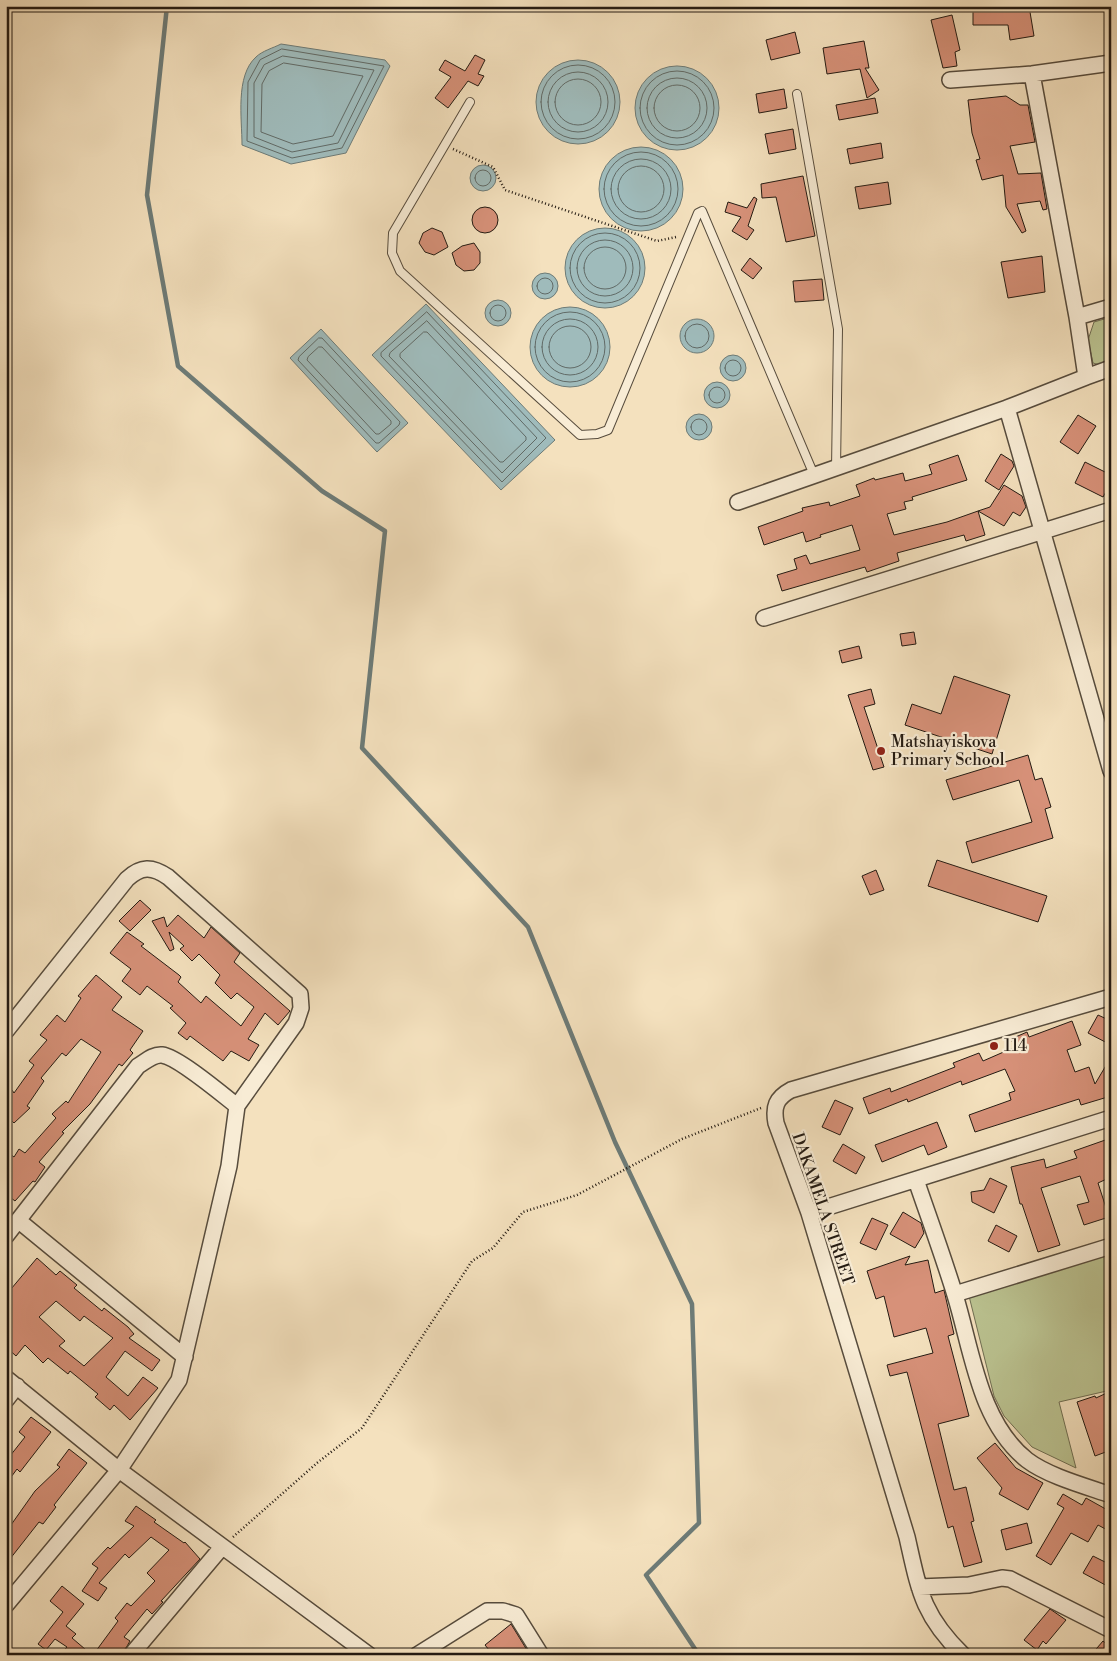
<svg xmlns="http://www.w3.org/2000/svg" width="1117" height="1661" viewBox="0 0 1117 1661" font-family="'Libre Bodoni',serif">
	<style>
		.green { fill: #bbc391; stroke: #6f6e52 }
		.water { fill: #9fbbbb; stroke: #6d7b77 }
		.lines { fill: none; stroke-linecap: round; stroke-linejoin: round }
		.shore { stroke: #616a66; stroke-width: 1 }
		.stream { stroke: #6d7b77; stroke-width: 4.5 }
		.building { fill: #d79179; stroke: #231a12; fill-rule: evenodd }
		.service-casing { stroke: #574c3d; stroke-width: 10 }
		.minor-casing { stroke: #574c3d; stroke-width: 18 }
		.path { stroke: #231a12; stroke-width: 2.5; stroke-dasharray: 1 2.5; stroke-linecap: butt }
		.service { stroke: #f8ecd5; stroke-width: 8 }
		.minor { stroke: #f8ecd5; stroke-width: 15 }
		.poi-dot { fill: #8f2418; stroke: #f8ecd5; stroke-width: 2 }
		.labels { text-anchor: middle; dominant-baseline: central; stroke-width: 4.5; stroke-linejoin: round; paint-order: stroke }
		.poi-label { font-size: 16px; fill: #231a12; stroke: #f8ecd5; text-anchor: start }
		.street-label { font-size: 16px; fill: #231a12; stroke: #f8ecd5 }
	</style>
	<rect width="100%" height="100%" fill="#f4e1be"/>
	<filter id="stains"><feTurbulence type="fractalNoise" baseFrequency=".004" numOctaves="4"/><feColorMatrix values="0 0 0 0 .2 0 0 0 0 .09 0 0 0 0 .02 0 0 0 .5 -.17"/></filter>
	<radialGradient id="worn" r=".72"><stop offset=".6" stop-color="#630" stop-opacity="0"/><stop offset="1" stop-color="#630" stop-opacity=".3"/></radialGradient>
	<path class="green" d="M 1111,317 L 1111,364 L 1103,366 L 1093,363 L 1088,340 L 1094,322 Z
		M 1111,1252 L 1111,1390 L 1059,1402 L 1076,1468 L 1032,1447 L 1004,1416 L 994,1396 L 969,1296 Z"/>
	<path class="water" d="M 281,44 L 385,60 L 390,66 L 346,153 L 291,164 L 242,145 C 242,119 235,76 256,57 C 262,51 273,48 281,44 Z
		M536 102a42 42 0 1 1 84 0a42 42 0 1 1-84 0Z
		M635 108a42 42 0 1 1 84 0a42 42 0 1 1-84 0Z
		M599 189a42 42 0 1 1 84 0a42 42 0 1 1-84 0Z
		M470 178a13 13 0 1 1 26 0a13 13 0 1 1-26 0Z
		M565 268a40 40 0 1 1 80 0a40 40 0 1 1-80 0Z
		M532 286a13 13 0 1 1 26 0a13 13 0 1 1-26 0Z
		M485 313a13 13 0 1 1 26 0a13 13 0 1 1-26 0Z
		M 426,304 L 555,440 L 501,490 L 372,355 Z
		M530 347a40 40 0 1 1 80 0a40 40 0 1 1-80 0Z
		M680 336a17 17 0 1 1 34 0a17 17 0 1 1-34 0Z
		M 321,329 L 408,423 L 377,452 L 290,358 Z
		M720 368a13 13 0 1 1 26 0a13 13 0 1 1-26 0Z
		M704 395a13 13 0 1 1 26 0a13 13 0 1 1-26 0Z
		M686 427a13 13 0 1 1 26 0a13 13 0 1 1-26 0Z"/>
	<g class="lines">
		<path class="shore" d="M 282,49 L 384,66 L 342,148 L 292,158 L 247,141 L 248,82 L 260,60 Z
			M 283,56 L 374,70 L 338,143 L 292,152 L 254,137 L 254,83 L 264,65 Z
			M 284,63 L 363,76 L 333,136 L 293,144 L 261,132 L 262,84 L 269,71 Z
			M541 102a37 37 0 1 1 74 0a37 37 0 1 1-74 0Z
			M640 108a37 37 0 1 1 74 0a37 37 0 1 1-74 0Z
			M548 102a30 30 0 1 1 60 0a30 30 0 1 1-60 0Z
			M647 108a30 30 0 1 1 60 0a30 30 0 1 1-60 0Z
			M555 102a23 23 0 1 1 46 0a23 23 0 1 1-46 0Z
			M654 108a23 23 0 1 1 46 0a23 23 0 1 1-46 0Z
			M604 189a37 37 0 1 1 74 0a37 37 0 1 1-74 0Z
			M611 189a30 30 0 1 1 60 0a30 30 0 1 1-60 0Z
			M618 189a23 23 0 1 1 46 0a23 23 0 1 1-46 0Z
			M475 178a8 8 0 1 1 16 0a8 8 0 1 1-16 0Z
			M570 268a35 35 0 1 1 70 0a35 35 0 1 1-70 0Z
			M577 268a28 28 0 1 1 56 0a28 28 0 1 1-56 0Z
			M584 268a21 21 0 1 1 42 0a21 21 0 1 1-42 0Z
			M537 286a8 8 0 1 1 16 0a8 8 0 1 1-16 0Z
			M490 313a8 8 0 1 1 16 0a8 8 0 1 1-16 0Z
			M 427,312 L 546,438 L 502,482 L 381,356 L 381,353 Z
			M535 347a35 35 0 1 1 70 0a35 35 0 1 1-70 0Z
			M542 347a28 28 0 1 1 56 0a28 28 0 1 1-56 0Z
			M 427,321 L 537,438 L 502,473 L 389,356 L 390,353 Z
			M685 336a12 12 0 1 1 24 0a12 12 0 1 1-24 0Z
			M549 347a21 21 0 1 1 42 0a21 21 0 1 1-42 0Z
			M 424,332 L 427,332 L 526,437 L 526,440 L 503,462 L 500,462 L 400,357 L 400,354 Z
			M 319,338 L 322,338 L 400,422 L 399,425 L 379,443 L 376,443 L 298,360 L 299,357 Z
			M 319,347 L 322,347 L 391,421 L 391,424 L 379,434 L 376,434 L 307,360 L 308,357 Z
			M725 368a8 8 0 1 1 16 0a8 8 0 1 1-16 0Z
			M709 395a8 8 0 1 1 16 0a8 8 0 1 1-16 0Z
			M691 427a8 8 0 1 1 16 0a8 8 0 1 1-16 0Z"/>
		<path class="stream" d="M 167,6 L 147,195 L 178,366 L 322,491 L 385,531 L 362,748 L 528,927 L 615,1142 L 692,1304 L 699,1523 L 646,1575 L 699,1655"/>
	</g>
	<path class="building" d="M 1017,6 L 1029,6 L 1034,36 L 1010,40 L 1008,25 L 973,25 L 973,9 Z
		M 952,15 L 960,50 L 955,52 L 957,66 L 943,68 L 931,20 Z
		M 795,32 L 800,53 L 771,60 L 766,40 Z
		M 864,41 L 869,68 L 865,68 L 879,90 L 867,98 L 860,69 L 827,74 L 823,48 Z
		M 475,55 L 485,60 L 478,74 L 484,76 L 478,86 L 468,81 L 448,108 L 435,98 L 451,77 L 439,70 L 445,60 L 465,71 Z
		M 784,89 L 787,108 L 759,113 L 756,94 Z
		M 1006,96 L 1020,105 L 1028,105 L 1035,142 L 1010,146 L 1018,174 L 1041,173 L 1047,209 L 1043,210 L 1040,201 L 1017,204 L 1026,231 L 1022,233 L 1006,207 L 1003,175 L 982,180 L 976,160 L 980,159 L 972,133 L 968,100 Z
		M 875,98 L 878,113 L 839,120 L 836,105 Z
		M 793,129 L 796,149 L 769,154 L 765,134 Z
		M 881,143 L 883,158 L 850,164 L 847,149 Z
		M 803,176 L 815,236 L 786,242 L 776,197 L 762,198 L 761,184 Z
		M 888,182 L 891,204 L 859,209 L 855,187 Z
		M 754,197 L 757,199 L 748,226 L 754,230 L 747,240 L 732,231 L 741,217 L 725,212 L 728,202 L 747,208 Z
		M472 220a13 13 0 1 1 26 0a13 13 0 1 1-26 0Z
		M 432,228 L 442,232 L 448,247 L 434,255 L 425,252 L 419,243 L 423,233 Z
		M 474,243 L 480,252 L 480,263 L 474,270 L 464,271 L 456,265 L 452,253 L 462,246 Z
		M 1042,256 L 1045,292 L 1008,298 L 1001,262 Z
		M 750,258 L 762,268 L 753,279 L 741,270 Z
		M 822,279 L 824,300 L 795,302 L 793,281 Z
		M 1078,415 L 1096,426 L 1078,454 L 1060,442 Z
		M 1001,454 L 1012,461 L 1014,466 L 999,490 L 985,481 Z
		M 958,455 L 967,480 L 912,497 L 913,500 L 904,502 L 906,509 L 887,514 L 894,535 L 947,522 L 978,511 L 985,535 L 966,541 L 964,535 L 897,553 L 899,561 L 867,572 L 865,567 L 782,591 L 777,575 L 797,569 L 794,559 L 806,555 L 810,564 L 860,550 L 852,525 L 820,535 L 821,537 L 806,542 L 803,532 L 764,545 L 758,527 L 803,511 L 802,508 L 829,502 L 830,506 L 860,496 L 856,485 L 874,478 L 875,480 L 903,473 L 905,481 L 932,474 L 929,465 Z
		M 1085,462 L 1111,475 L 1111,483 L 1103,497 L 1075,483 Z
		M 1004,485 L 1022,496 L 1026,507 L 1020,516 L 1013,512 L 1004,526 L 978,511 L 990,507 Z
		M 914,632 L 916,644 L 902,646 L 900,634 Z
		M 859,646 L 862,658 L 842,663 L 839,651 Z
		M 954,676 L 1010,695 L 992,754 L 905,725 L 912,704 L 941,714 Z
		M 871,689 L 875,704 L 864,707 L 884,767 L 873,770 L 848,695 Z
		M 1028,755 L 1035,780 L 1042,778 L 1051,807 L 1045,809 L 1053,838 L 972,863 L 966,842 L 1032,822 L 1019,780 L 953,800 L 946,780 Z
		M 937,860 L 1047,896 L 1038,922 L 928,886 Z
		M 876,870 L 884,890 L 870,895 L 862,876 Z
		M 140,900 L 151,910 L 130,931 L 119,921 Z
		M 178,915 L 204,938 L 211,927 L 240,953 L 234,962 L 290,1011 L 278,1025 L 265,1013 L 248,1039 L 259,1045 L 249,1061 L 231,1051 L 223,1061 L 190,1036 L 187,1040 L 178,1033 L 186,1023 L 170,1008 L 173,1006 L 147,986 L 140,995 L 122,981 L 131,969 L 110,953 L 127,932 L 144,944 L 141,946 L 179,975 L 181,977 L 178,982 L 201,1003 L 206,996 L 241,1026 L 254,1007 L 237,993 L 231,999 L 215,983 L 220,975 L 199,954 L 192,961 L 180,949 L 184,946 L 169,932 L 174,949 L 170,951 L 152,921 L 164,917 L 167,927 Z
		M 96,975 L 122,997 L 112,1010 L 143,1031 L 130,1050 L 133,1053 L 122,1066 L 119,1064 L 90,1104 L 62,1132 L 64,1133 L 39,1162 L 45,1167 L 35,1182 L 33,1181 L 15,1201 L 6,1194 L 6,1151 L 14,1157 L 19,1149 L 25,1153 L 56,1118 L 52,1114 L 66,1101 L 68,1103 L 101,1052 L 81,1039 L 66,1056 L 62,1053 L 41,1078 L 44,1081 L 27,1106 L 30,1108 L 14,1123 L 6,1115 L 6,1096 L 12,1090 L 14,1093 L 34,1065 L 29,1061 L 47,1040 L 40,1035 L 57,1015 L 65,1022 L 81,998 L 78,996 Z
		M 1098,1015 L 1111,1021 L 1111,1045 L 1088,1033 Z
		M 1072,1021 L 1081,1045 L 1067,1050 L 1075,1072 L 1089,1067 L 1095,1084 L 1111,1057 L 1111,1096 L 1081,1105 L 1079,1099 L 975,1132 L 969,1115 L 1011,1100 L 1009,1093 L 1015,1091 L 1005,1069 L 962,1085 L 961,1081 L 908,1102 L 907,1099 L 869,1114 L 863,1098 L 890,1088 L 891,1092 L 955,1067 L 953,1063 L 979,1053 L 983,1061 L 1015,1047 L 1011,1039 L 1027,1032 L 1029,1037 Z
		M 835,1100 L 853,1108 L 840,1135 L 822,1127 Z
		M 937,1122 L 947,1147 L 928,1155 L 924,1145 L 882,1162 L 875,1145 Z
		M 1111,1138 L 1111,1177 L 1098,1183 L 1109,1217 L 1084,1225 L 1077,1205 L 1089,1202 L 1080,1176 L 1041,1188 L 1060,1245 L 1038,1252 L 1022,1204 L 1020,1204 L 1011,1167 L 1044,1159 L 1046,1168 L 1077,1158 L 1074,1151 Z
		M 843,1144 L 865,1157 L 856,1174 L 833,1161 Z
		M 990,1178 L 1007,1186 L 994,1213 L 972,1202 L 971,1192 L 984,1190 Z
		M 903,1212 L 921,1223 L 924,1233 L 915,1248 L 890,1234 Z
		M 872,1218 L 888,1225 L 876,1250 L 860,1243 Z
		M 996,1225 L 1017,1236 L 1009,1252 L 988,1241 Z
		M 910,1256 L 905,1265 L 928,1260 L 935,1293 L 944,1290 L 954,1334 L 948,1336 L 969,1416 L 938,1424 L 954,1490 L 966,1487 L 974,1521 L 971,1522 L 982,1562 L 964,1567 L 953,1526 L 948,1528 L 907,1372 L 890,1376 L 887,1365 L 933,1353 L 926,1328 L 894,1337 L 884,1296 L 876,1299 L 867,1271 Z
		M 37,1258 L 56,1275 L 60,1271 L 77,1285 L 74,1288 L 102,1311 L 104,1308 L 128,1327 L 134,1334 L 129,1338 L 160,1360 L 152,1371 L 125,1351 L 106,1377 L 128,1396 L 143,1377 L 158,1388 L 130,1420 L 114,1405 L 110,1410 L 95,1397 L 98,1394 L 70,1371 L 68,1374 L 48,1358 L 43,1363 L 25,1345 L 16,1356 L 6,1347 L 6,1295 ZM 56,1301 L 80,1321 L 84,1316 L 113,1338 L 84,1366 L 59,1346 L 65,1341 L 39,1317 Z
		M 1111,1391 L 1111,1450 L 1095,1456 L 1077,1402 L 1095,1396 L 1096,1398 Z
		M 31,1417 L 51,1432 L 20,1472 L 17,1469 L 6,1484 L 6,1461 L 25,1437 L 19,1432 Z
		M 995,1443 L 1016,1468 L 1043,1483 L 1028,1510 L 999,1494 L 1002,1488 L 977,1458 Z
		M 69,1449 L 87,1463 L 54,1505 L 56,1507 L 43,1524 L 39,1522 L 6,1564 L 6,1532 L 35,1491 L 60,1467 L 57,1465 Z
		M 1063,1494 L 1082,1505 L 1086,1498 L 1111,1512 L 1111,1532 L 1098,1525 L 1088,1542 L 1071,1533 L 1051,1565 L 1036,1556 L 1064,1508 L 1057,1504 Z
		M 136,1506 L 156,1520 L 154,1522 L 184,1543 L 185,1542 L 200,1559 L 161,1601 L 163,1602 L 152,1614 L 147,1609 L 124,1637 L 130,1641 L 122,1655 L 93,1655 L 118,1621 L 115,1618 L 127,1603 L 131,1606 L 155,1581 L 147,1573 L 169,1550 L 151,1537 L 129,1558 L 125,1554 L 99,1583 L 107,1588 L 98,1601 L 82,1591 L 98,1568 L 92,1564 L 108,1547 L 110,1549 L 134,1526 L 125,1521 Z
		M 1027,1523 L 1032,1543 L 1006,1550 L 1001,1530 Z
		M 1093,1556 L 1111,1565 L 1111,1588 L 1083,1573 Z
		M 62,1586 L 84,1604 L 66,1626 L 76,1634 L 72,1638 L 92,1655 L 60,1655 L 67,1647 L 55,1639 L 46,1650 L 38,1644 L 63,1612 L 50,1601 Z
		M 1050,1609 L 1066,1620 L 1046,1644 L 1043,1641 L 1037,1650 L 1024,1640 Z
		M 511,1624 L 530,1655 L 493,1655 L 485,1645 Z
		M 1103,1641 L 1111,1648 L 1111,1655 L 1091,1655 Z"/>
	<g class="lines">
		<defs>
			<path id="service" d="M 797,94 L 838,329 L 836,469
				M 470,102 L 393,233 L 392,253 L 400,271 L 580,435 L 597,434 L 608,430 L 698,213 L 702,211 L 814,475"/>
			<path id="minor" d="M 1032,74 L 1077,317 L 1086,377 L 1007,408 L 1111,771
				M 950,80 L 1032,74 L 1111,63
				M 1077,317 L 1111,307
				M 1086,377 L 1111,368
				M 738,502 L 1007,408
				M 764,618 L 1111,510
				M 6,1031 L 127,879 C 141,866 152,866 168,877 L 300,994 L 301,1008 L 296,1023 L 237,1106 L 229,1166 L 179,1380 L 119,1470 L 6,1605
				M 916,1180 C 929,1218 943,1256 955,1295 C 972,1350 979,1422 1027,1460 C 1048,1476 1085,1486 1111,1495
				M 809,1213 L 1111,1118
				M 19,1221 L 185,1357
				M 6,1236 L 138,1066 C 145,1062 153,1054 162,1055 C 178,1057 223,1095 237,1106
				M 955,1294 L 1111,1246
				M 6,1378 L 119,1470 L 369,1655
				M 6,1400 L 17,1386
				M 919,1587 L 969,1585 L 1002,1578 L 1010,1579 L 1111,1630
				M 131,1655 L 222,1547
				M 417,1655 L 487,1611 L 503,1611 L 516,1615 L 541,1655
				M 963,1655 C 922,1615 919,1590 907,1537 L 809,1213 L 776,1123 C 773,1107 776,1098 791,1090 L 1111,997"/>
		</defs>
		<use href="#service" class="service-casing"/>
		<use href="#minor" class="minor-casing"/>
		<path class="path" d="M 453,149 L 493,167 L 505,190 L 657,241 L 676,237
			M 233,1537 L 317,1463 L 362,1428 L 472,1261 L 493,1248 L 523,1212 L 577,1195 L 682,1139 L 761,1108"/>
		<use href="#service" class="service"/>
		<use href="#minor" class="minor"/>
	</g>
	<g class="poi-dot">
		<circle cx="881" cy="751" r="5"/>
		<circle cx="994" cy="1046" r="5"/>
	</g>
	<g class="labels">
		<g class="poi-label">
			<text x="891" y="742">Matshayiskova<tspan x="891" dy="18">Primary School</tspan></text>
			<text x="1004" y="1046">114</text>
		</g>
		<g class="street-label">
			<text transform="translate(823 1209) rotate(71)">DAKAMELA STREET</text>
		</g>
	</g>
	<rect width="1117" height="1661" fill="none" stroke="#f4e1be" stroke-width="25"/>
	<rect x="8" y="8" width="1102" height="1646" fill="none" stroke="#231a12" stroke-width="2.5"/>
	<rect x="12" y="12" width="1092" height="1636" fill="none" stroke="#231a12"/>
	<rect width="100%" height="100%" filter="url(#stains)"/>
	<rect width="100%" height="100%" fill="url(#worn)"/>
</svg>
